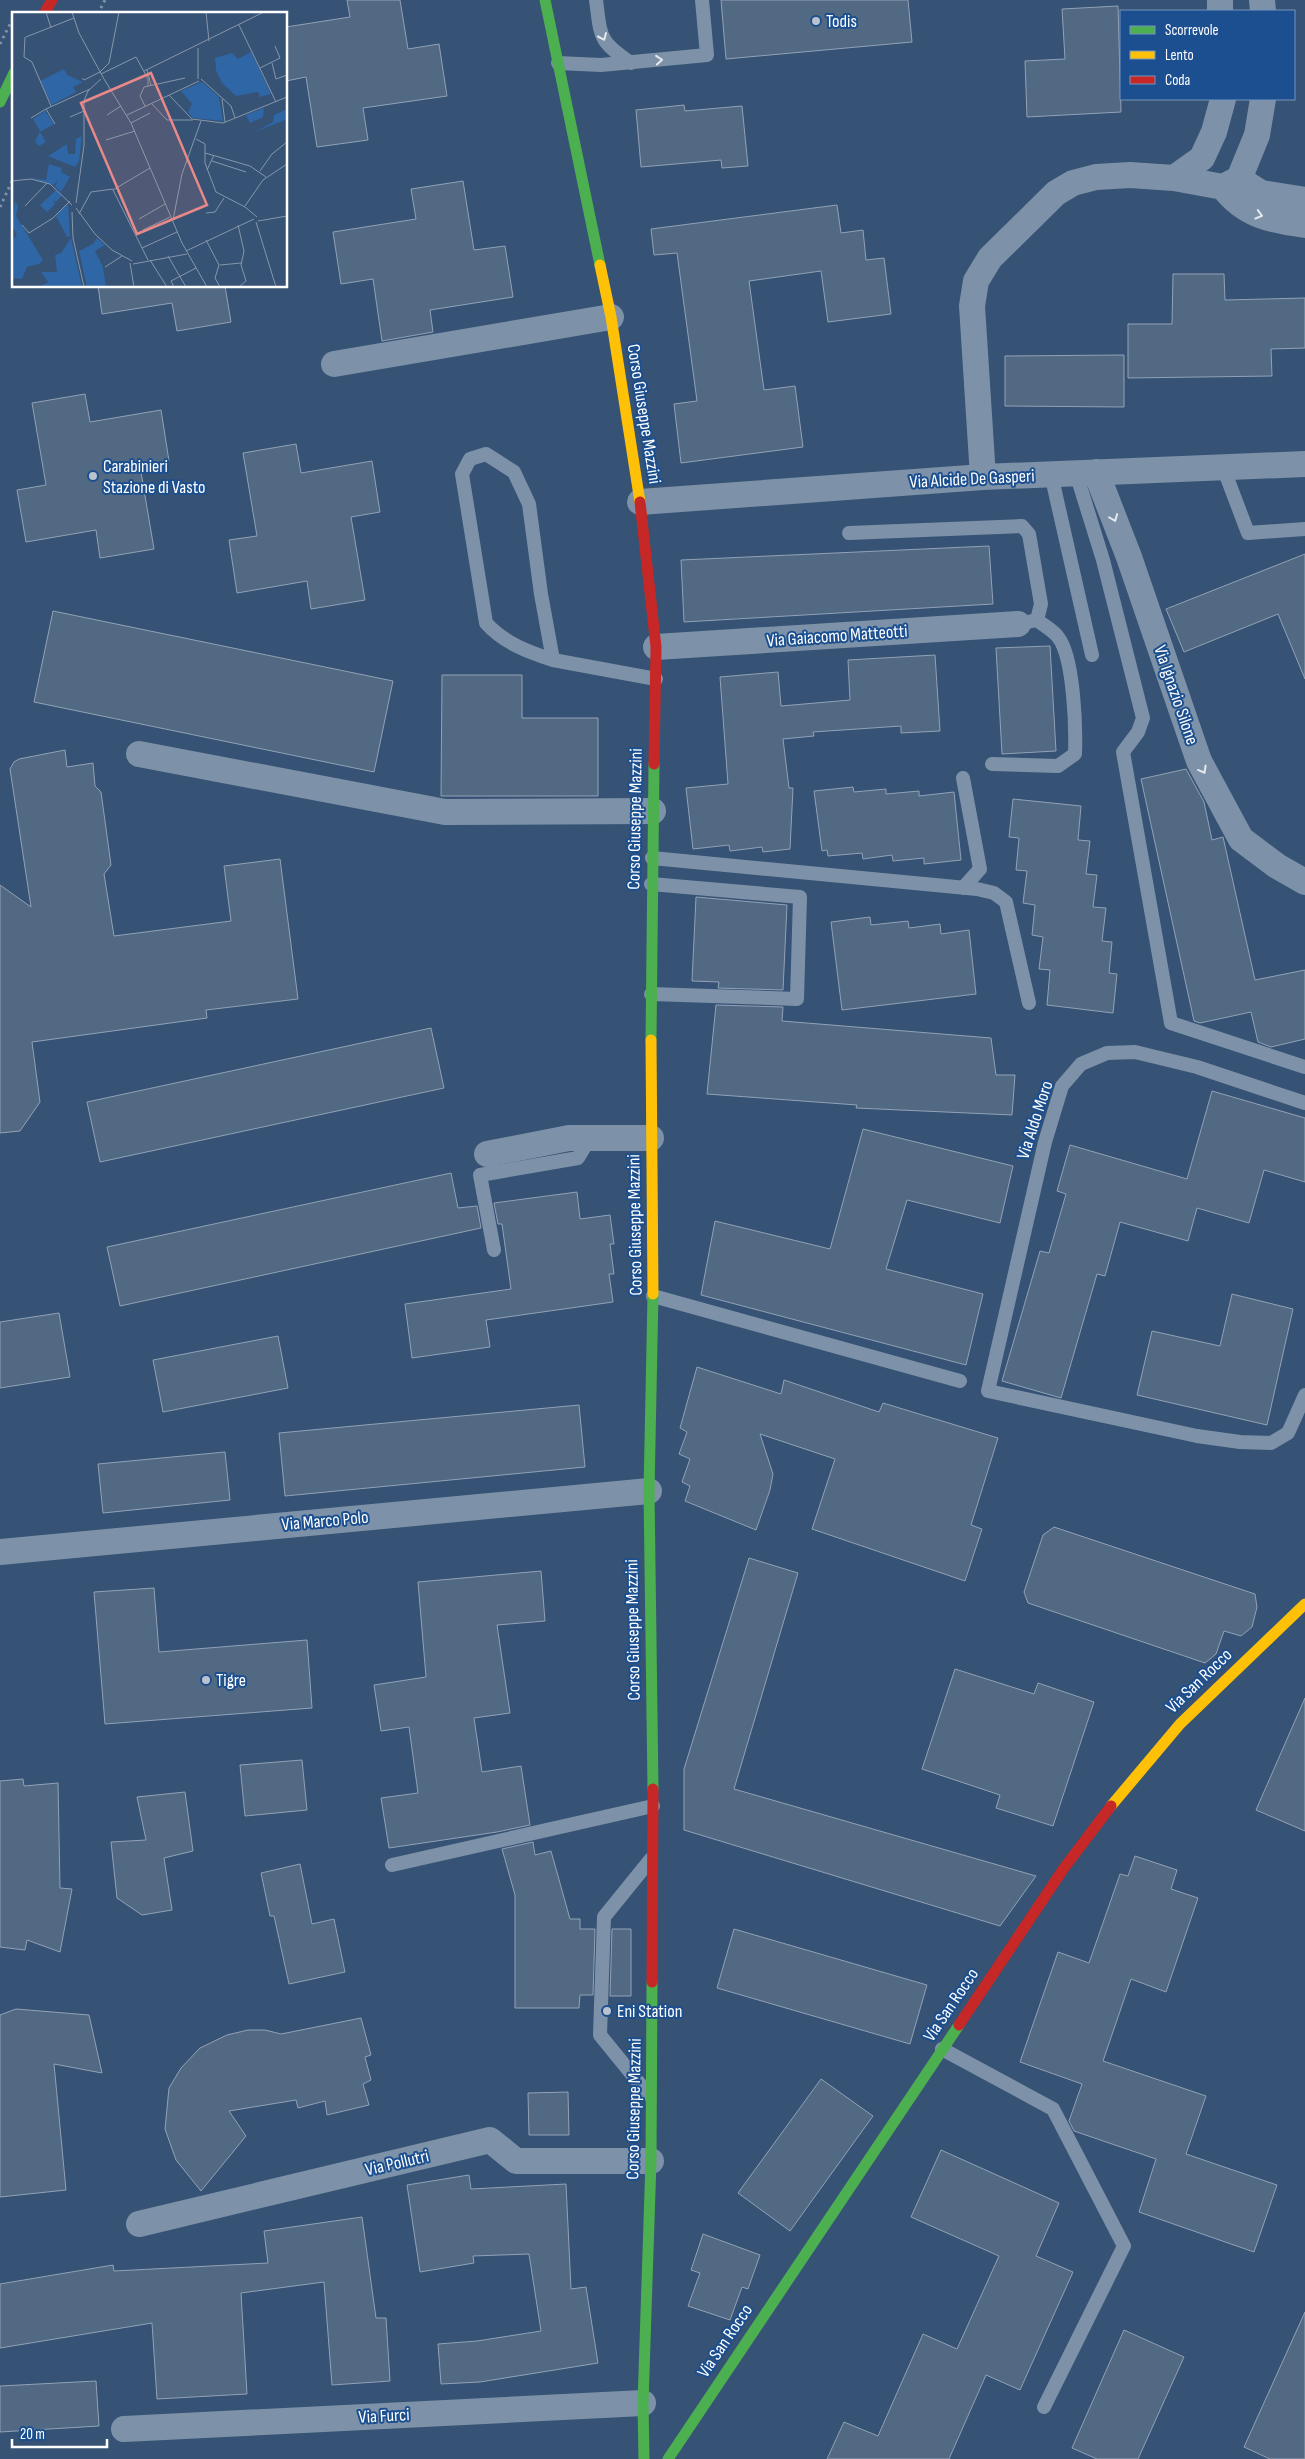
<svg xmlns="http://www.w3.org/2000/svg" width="1305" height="2459" viewBox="0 0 1305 2459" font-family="'Sofia Sans Condensed',sans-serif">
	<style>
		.building { fill: #526984; stroke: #92a2b6 }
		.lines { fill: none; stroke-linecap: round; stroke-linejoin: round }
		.path { stroke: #7d92a8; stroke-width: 3; stroke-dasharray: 2.5 4; stroke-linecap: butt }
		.lane { stroke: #7d92a8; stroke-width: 14 }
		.street { stroke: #7d92a8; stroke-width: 26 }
		.fast { stroke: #4caf50; stroke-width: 11 }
		.slow { stroke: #ffc107; stroke-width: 11 }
		.jam { stroke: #c62828; stroke-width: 11 }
		.oneway { stroke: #e5e9ee }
		.poi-dot { fill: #b9c2ce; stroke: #1b4f8f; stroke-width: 2 }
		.labels { text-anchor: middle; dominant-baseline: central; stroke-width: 4; stroke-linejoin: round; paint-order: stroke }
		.poi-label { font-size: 18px; fill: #fff; stroke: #1b4f8f; text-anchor: start }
		.street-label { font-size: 18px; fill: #fff; stroke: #1b4f8f }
		.inset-road { fill: none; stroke: #8697ac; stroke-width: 1 }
		.view { fill: #e88989; fill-opacity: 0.15; stroke: #e88989; stroke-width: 2.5 }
		.inset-edge { fill: none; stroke: #fff; stroke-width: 2.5 }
	</style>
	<rect width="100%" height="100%" fill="#365274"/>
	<path class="building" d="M 347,0 L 400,0 L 408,49 L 439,44 L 447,96 L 363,108 L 368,140 L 317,147 L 306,77 L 286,81 L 286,27 L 350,17 Z
		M 721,0 L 908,0 L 912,42 L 726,59 Z
		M 1118,6 L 1121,112 L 1027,117 L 1025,61 L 1065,59 L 1062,9 Z
		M 684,105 L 685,111 L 742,106 L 748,166 L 722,168 L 721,160 L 641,167 L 636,110 Z
		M 463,181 L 474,250 L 505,246 L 513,297 L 430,310 L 433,332 L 382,341 L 373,279 L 341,284 L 333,232 L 416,219 L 411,189 Z
		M 837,205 L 841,233 L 863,230 L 866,260 L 884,258 L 891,314 L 828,322 L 821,271 L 749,281 L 764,390 L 795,386 L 803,447 L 681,463 L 674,404 L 697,401 L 677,253 L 654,255 L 651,229 Z
		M 1173,274 L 1224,274 L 1225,300 L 1305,298 L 1305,348 L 1271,349 L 1272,376 L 1128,378 L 1128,324 L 1172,324 Z
		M 98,286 L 225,286 L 231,322 L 177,331 L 172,303 L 102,314 Z
		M 1124,355 L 1124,407 L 1005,406 L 1005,356 Z
		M 85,394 L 90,422 L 161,410 L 169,461 L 140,466 L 154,549 L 100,558 L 96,530 L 26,542 L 17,490 L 46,485 L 32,403 Z
		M 296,444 L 301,473 L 372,461 L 380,512 L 351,517 L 365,600 L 311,609 L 307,581 L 237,593 L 229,540 L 257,536 L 243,453 Z
		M 989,546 L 993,604 L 684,622 L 681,560 Z
		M 1305,554 L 1305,679 L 1278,614 L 1184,652 L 1166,609 Z
		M 53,611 L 393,681 L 374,772 L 34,702 Z
		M 1050,646 L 1056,751 L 1002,754 L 996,648 Z
		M 935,655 L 940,731 L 901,733 L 901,726 L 813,732 L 814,736 L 783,739 L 789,788 L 793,788 L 790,849 L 763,852 L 762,847 L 730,851 L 729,845 L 693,849 L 686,788 L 728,784 L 720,677 L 778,672 L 781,706 L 850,700 L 848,660 Z
		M 442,675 L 522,675 L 522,718 L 598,718 L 598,796 L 441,796 Z
		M 65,750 L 67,767 L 93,763 L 95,786 L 101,792 L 111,865 L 104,874 L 114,936 L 231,921 L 224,866 L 280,859 L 298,999 L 206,1010 L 207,1018 L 32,1042 L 40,1102 L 20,1131 L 0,1133 L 0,885 L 31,907 L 10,769 L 14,762 L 19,759 Z
		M 1186,769 L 1204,802 L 1212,840 L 1223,837 L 1255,980 L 1305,970 L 1305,1039 L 1271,1047 L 1258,1042 L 1251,1012 L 1200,1023 L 1194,1021 L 1141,779 Z
		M 853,787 L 854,792 L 886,789 L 886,794 L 919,791 L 919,796 L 954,792 L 961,860 L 924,864 L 924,858 L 893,861 L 892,855 L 863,859 L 862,853 L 828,856 L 827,850 L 822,851 L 814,791 Z
		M 1013,799 L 1081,806 L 1078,840 L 1090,841 L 1086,874 L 1097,875 L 1093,907 L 1106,908 L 1102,941 L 1112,942 L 1109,973 L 1117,974 L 1113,1013 L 1047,1005 L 1050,970 L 1039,969 L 1043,937 L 1032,935 L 1035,905 L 1023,903 L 1027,871 L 1016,870 L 1019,838 L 1009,837 Z
		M 696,897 L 787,905 L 783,990 L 718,988 L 719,982 L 692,981 Z
		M 870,917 L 871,925 L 908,921 L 909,928 L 940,924 L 941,934 L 969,930 L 976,994 L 842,1010 L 831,922 Z
		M 716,1005 L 783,1007 L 782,1021 L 991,1038 L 996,1075 L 1015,1075 L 1012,1115 L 856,1108 L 857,1105 L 707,1094 Z
		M 431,1028 L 444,1088 L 100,1162 L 87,1102 Z
		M 1212,1091 L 1305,1118 L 1305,1182 L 1264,1170 L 1249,1223 L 1197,1208 L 1188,1241 L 1120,1222 L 1105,1276 L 1097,1274 L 1061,1398 L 1002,1381 L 1040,1251 L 1049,1253 L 1066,1194 L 1057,1191 L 1070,1145 L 1187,1179 Z
		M 863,1129 L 1013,1166 L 1000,1223 L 907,1200 L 886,1269 L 983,1294 L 966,1365 L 701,1295 L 715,1221 L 830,1249 Z
		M 451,1173 L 458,1208 L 477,1206 L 481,1228 L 120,1306 L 107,1247 Z
		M 577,1192 L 580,1219 L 610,1215 L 614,1244 L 610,1244 L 614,1274 L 609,1274 L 613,1302 L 486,1320 L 490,1347 L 412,1358 L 405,1304 L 511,1289 L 502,1224 L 498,1224 L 494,1203 Z
		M 1232,1294 L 1293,1309 L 1267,1425 L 1137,1395 L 1152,1331 L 1220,1346 Z
		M 59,1313 L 70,1377 L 0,1388 L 0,1322 Z
		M 278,1336 L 288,1388 L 163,1412 L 153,1360 Z
		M 697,1367 L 781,1394 L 784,1380 L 879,1412 L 883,1403 L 998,1438 L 971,1525 L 982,1529 L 965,1581 L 812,1529 L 835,1459 L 760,1434 L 773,1474 L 770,1490 L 756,1530 L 685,1501 L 690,1486 L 682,1482 L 690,1459 L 679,1454 L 687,1432 L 680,1428 Z
		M 579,1405 L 585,1467 L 285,1496 L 279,1433 Z
		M 225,1452 L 230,1500 L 103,1513 L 98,1464 Z
		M 1054,1527 L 1255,1594 L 1257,1607 L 1252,1627 L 1241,1636 L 1224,1631 L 1216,1654 L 1205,1663 L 1028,1603 L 1024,1592 L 1043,1535 Z
		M 749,1558 L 798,1573 L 734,1789 L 1036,1876 L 1000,1926 L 684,1830 L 684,1769 Z
		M 541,1571 L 545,1621 L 497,1625 L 510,1713 L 474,1718 L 482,1772 L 521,1766 L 530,1825 L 497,1832 L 389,1848 L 381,1798 L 418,1793 L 409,1727 L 381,1731 L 374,1685 L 426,1677 L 418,1582 Z
		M 154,1588 L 159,1652 L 307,1640 L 312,1708 L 105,1724 L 94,1592 Z
		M 955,1669 L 1034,1694 L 1038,1683 L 1094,1702 L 1053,1826 L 996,1808 L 1000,1795 L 922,1769 Z
		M 1305,1698 L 1305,1831 L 1256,1810 Z
		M 302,1760 L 307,1810 L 245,1816 L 240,1765 Z
		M 23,1779 L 24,1786 L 58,1783 L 60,1888 L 72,1889 L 60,1952 L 27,1940 L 25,1950 L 0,1947 L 0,1781 Z
		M 185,1792 L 193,1851 L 164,1858 L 172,1910 L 142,1915 L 117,1898 L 111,1842 L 146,1840 L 137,1797 Z
		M 533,1842 L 535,1855 L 551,1851 L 570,1919 L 580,1919 L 580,1929 L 595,1929 L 593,1995 L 580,1995 L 579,2008 L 515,2008 L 515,1895 L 502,1849 Z
		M 1135,1856 L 1177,1870 L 1171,1889 L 1198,1898 L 1166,1992 L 1131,1979 L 1103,2061 L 1206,2096 L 1186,2154 L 1277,2185 L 1254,2252 L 1139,2212 L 1156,2159 L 1074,2131 L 1069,2121 L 1082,2084 L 1020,2062 L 1058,1952 L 1089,1963 L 1120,1874 L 1128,1876 Z
		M 300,1864 L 312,1924 L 334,1919 L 345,1972 L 289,1984 L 274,1916 L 270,1916 L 261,1873 Z
		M 612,1929 L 631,1929 L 631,1996 L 610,1996 Z
		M 734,1929 L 927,1985 L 910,2044 L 717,1988 Z
		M 16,2009 L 89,2015 L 102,2073 L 54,2064 L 66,2190 L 0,2197 L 0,2015 Z
		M 361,2018 L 371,2055 L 365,2057 L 371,2080 L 363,2084 L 369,2105 L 327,2115 L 325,2101 L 298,2108 L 296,2100 L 229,2111 L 246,2136 L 201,2191 L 176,2160 L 165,2129 L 169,2088 L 181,2068 L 200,2048 L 227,2035 L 248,2030 L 265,2030 L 281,2034 Z
		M 821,2079 L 873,2116 L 790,2231 L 738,2193 Z
		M 568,2092 L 569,2135 L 529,2135 L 528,2093 Z
		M 941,2150 L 1059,2203 L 1036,2256 L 1073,2272 L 1020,2390 L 986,2375 L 949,2459 L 827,2459 L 844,2422 L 878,2436 L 923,2334 L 957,2349 L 999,2256 L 911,2217 Z
		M 469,2175 L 471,2189 L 566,2184 L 571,2289 L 586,2287 L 598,2363 L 480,2382 L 441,2384 L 438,2344 L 477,2341 L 541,2331 L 529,2254 L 473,2256 L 474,2263 L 420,2272 L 407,2185 Z
		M 362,2217 L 376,2318 L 386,2318 L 390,2381 L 332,2385 L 324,2282 L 241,2293 L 247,2394 L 157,2399 L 152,2323 L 0,2348 L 0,2284 L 113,2265 L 114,2271 L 268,2263 L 264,2231 Z
		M 703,2234 L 760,2255 L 748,2289 L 742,2287 L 730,2320 L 688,2306 L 700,2273 L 691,2270 Z
		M 1305,2312 L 1305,2459 L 1270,2459 L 1244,2447 Z
		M 1124,2330 L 1184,2357 L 1138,2459 L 1097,2459 L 1072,2448 Z
		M 96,2381 L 99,2426 L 0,2432 L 0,2386 Z"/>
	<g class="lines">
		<path class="path" d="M 98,14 L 105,0
			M 0,44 L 13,18
			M 0,207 L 14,177"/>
		<path class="lane" d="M 596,0 C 601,37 598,41 631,63
			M 558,63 L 601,65 L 707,55 L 702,0
			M 1223,467 L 1248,533 L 1305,529
			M 1076,473 L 1103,560 L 1143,718 L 1138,732 L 1123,752 L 1171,1023 L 1305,1067
			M 1051,474 L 1092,655
			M 849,533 L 1022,526 L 1029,534 L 1041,604 L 1037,620 L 1018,624
			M 553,660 C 528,652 504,643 486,623 L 462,474 L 470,459 L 486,454 L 514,472 L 529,504 L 541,594 L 553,660 L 656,679
			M 992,764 L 1058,766 L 1075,754 C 1076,728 1074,657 1058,637 C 1053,630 1043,625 1037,620
			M 963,778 L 980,869 L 963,888
			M 652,858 L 977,889 L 994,893 L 1006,902 L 1029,1003
			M 651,994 L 797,999 L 800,897 L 651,884
			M 1305,1103 L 1197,1067 L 1135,1052 L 1107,1053 L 1081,1064 L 1062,1086 L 1045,1142 L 988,1391 L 1197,1436 L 1240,1442 L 1271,1443 L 1288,1433 L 1305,1395
			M 494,1250 L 480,1175 L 578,1158 L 590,1138
			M 653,1296 L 960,1381
			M 392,1865 L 653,1806
			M 942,2049 L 1053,2109 L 1124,2246 L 1044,2407
			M 648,2094 L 600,2035 L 604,1917 L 651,1859"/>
		<path class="street" d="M 1220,0 L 1220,11
			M 1262,0 L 1263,11
			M 1174,178 L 1202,158 L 1214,132 L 1223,99
			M 1239,179 L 1261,193 L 1305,200
			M 1223,187 C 1245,216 1270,220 1305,225
			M 334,364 L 611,317
			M 1096,472 L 1129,557 L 1199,761 L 1241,839 L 1277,866 L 1305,882
			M 983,477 L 972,306 L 976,281 L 990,258 L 1056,193 L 1073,183 L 1096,177 L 1130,175 L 1174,178 L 1223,187 L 1239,179 L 1257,135 L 1263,99
			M 640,502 L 983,477 L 1305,464
			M 656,647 L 1018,624
			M 139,754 L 445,812 L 653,811
			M 487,1154 L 569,1138 L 651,1138
			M 0,1552 L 649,1491
			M 139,2224 L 490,2140 L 516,2161 L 651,2161
			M 124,2429 L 643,2403"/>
		<path class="fast" d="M 545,0 L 600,265
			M 0,102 L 14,73
			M 651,1040 L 654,764
			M 653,1789 L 649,1491 L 653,1294
			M 644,2459 L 643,2403 L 651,2161 L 652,1982
			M 668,2459 L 959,2025"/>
		<path class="slow" d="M 600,265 L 611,317 L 640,502
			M 651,1040 L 653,1294
			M 1111,1806 L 1180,1724 L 1305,1604"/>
		<path class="jam" d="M 44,14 L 52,0
			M 640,502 L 656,647 L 654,764
			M 652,1982 L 653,1789
			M 959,2025 L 1064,1868 L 1111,1806"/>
	</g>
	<defs><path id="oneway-chevron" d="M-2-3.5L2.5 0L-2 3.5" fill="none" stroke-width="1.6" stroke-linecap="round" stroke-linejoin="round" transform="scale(1.25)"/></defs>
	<g class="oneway">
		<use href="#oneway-chevron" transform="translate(603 37) rotate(66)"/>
		<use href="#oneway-chevron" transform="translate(659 60) rotate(-5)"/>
		<use href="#oneway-chevron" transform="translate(1259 215) rotate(16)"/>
		<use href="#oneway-chevron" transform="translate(1114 518) rotate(69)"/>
		<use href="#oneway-chevron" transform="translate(1203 770) rotate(61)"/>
	</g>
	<g class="poi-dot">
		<circle cx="816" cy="21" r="5"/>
		<circle cx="93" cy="476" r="5"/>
		<circle cx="206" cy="1680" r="5"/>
		<circle cx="607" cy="2011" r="5"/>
	</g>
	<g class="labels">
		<g class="poi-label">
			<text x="826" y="21">Todis</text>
			<text x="103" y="466">Carabinieri<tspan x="103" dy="21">Stazione di Vasto</tspan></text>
			<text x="216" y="1680">Tigre</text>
			<text x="617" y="2011">Eni Station</text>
		</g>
		<g class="street-label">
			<text transform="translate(644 414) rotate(81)">Corso Giuseppe Mazzini</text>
			<text transform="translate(972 479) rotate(-3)">Via Alcide De Gasperi</text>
			<text transform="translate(837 636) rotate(-4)">Via Gaiacomo Matteotti</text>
			<text transform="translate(1176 695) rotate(71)">Via Ignazio Silone</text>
			<text transform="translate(635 819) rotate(-89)">Corso Giuseppe Mazzini</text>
			<text transform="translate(1035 1120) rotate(-72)">Via Aldo Moro</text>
			<text transform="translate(635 1225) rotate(-91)">Corso Giuseppe Mazzini</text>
			<text transform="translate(325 1521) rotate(-5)">Via Marco Polo</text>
			<text transform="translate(633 1630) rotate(-91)">Corso Giuseppe Mazzini</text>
			<text transform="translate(1199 1681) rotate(-44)">Via San Rocco</text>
			<text transform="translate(951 2005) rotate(-56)">Via San Rocco</text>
			<text transform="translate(634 2109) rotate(-89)">Corso Giuseppe Mazzini</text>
			<text transform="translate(397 2163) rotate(-13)">Via Pollutri</text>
			<text transform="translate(725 2341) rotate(-56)">Via San Rocco</text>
			<text transform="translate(384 2416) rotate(-3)">Via Furci</text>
		</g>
	</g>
	<g transform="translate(12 12)">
		<rect width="275" height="275" fill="#365274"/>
		<path d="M 239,40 L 259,82 L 248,85 L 246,80 L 224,84 L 210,71 L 204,58 L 203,46 L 220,41 L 226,47 ZM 52,57 L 55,63 L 71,70 L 61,75 L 64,80 L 40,93 L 28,69 ZM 190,70 L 207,85 L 211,109 L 181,106 L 176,100 L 180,92 L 169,79 ZM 252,96 L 251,105 L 238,111 L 234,103 ZM 275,97 L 275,107 L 241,121 L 261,110 L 262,103 ZM 33,99 L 42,112 L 28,120 L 34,130 L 27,134 L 23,130 L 28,119 L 21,107 ZM 70,124 L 67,149 L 63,155 L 36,144 L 55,132 L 56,142 L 63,142 L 64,127 ZM 37,152 L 50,156 L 49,160 L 58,165 L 49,180 L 43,175 L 46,167 L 42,173 L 18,166 L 34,168 ZM 44,178 L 50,183 L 44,190 L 41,188 L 43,192 L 35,200 L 28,193 ZM 3,189 L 6,194 L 4,204 L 31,248 L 27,252 L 15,255 L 10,267 L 0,266 L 0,229 L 5,223 L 0,214 ZM 56,191 L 58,224 L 55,225 L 44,204 ZM 59,226 L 70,275 L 27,275 L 36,270 L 29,260 L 45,260 L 43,243 L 49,241 ZM 85,226 L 93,233 L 83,239 L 91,255 L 94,275 L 75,275 L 67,239 L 81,232 Z" fill="#2f66a5"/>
		<path class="inset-road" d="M 34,0 L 39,16M 60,0 L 67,21 L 92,67M 194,0 L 197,29M 227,13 L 264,90M 13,25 L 12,45 L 20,50 L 39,94M 14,25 L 62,6M 260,51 L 264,67 L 275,63M 248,56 L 268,46 L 263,34M 135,58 L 139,73M 132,59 L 252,0M 89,62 L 124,45 L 136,67 L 136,74M 70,66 L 72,68 L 88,60 L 97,51 L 107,0M 92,67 L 119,111 L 170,231 L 195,275M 186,67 L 186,36M 189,67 L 219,94 L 223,106M 157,83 L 180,107 L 211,111 L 275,85M 210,87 L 213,110M 139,91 L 155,108 L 181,108M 133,94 L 128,84 L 132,75 L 173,66M 95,103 L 109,94M 115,103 L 187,69M 58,105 L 72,99M 19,106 L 34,97M 119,111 L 138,101M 43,112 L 34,97 L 78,77M 184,127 L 193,132 L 193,151 L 204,180 L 233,195 L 245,205M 94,128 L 123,119M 193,141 L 238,154 L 254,165M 200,149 L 234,160M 195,158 L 202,143M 248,159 L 260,142 L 275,130M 0,169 L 19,167 L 38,172 L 60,193M 64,191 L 72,133 L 72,89 L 76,79 L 89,67M 13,194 L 35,171M 233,194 L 251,168 L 275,152M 64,196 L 83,222 L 100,238 L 120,249M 60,200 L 61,226 L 72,275M 194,201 L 203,200 L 212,186M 67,202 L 79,180 L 101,177M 127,207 L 153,192M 161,208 L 170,162 L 189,109M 246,209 L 275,204M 244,210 L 264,275M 10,213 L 17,221 L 41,206 L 58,189M 226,213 L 232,239 L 229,253 L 234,269 L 227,275M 131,218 L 158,205M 194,228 L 207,253 L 203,266 L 208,275M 130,236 L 165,220M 174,239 L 242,207M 156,244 L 174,275M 136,248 L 101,178 L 138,156M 138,248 L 155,275M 118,251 L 122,275M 121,252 L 175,242M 208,253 L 229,251M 93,255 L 110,244M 162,275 L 159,269 L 184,256"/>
		<path class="view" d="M 139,61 L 195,193 L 125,222 L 69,91 Z"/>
		<rect width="275" height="275" class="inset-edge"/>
	</g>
	<rect x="1120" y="10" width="175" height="90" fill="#1b4f8f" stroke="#7695bc"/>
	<rect x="1130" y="26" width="25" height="8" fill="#4caf50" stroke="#7695bc"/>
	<text x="1165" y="35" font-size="15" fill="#ffffff">Scorrevole</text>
	<rect x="1130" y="51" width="25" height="8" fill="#ffc107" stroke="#7695bc"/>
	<text x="1165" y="60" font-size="15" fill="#ffffff">Lento</text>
	<rect x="1130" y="76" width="25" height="8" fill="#c62828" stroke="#7695bc"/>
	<text x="1165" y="85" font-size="15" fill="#ffffff">Coda</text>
	<path d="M12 2439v8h95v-8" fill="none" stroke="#ffffff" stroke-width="2.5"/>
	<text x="20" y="2439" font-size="15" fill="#ffffff" stroke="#1b4f8f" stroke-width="4" paint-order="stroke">20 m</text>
</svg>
